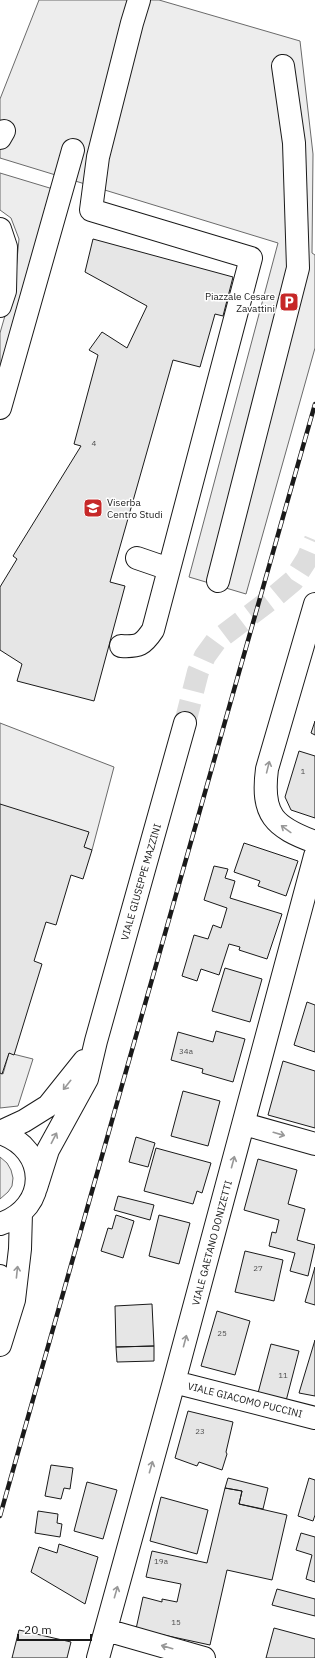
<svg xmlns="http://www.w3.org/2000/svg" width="315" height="1658" viewBox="0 0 315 1658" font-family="'IBM Plex Sans',sans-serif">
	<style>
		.built { fill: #ededed; stroke: #6a6a6a }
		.building { fill: #e6e6e6; stroke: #1a1a1a }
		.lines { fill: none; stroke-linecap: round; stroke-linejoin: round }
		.minor-tunnel { stroke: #ddd; stroke-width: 22; stroke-dasharray: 22 11; stroke-linecap: butt }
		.minor-casing { stroke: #1a1a1a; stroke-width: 24 }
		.minor { stroke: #fff; stroke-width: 22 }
		.rail-casing { stroke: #1a1a1a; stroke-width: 4.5 }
		.rail { stroke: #fff; stroke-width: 3; stroke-dasharray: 9; stroke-linecap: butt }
		.oneway { stroke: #989898 }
		.labels { text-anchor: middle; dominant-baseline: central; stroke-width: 3; stroke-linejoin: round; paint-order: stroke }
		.number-label { font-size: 8px; fill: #4d4d4d }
		.poi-label { font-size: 10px; fill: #1a1a1a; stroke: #fff; text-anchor: end }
		.street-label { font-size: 10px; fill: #1a1a1a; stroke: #fff }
	</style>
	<rect width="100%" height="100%" fill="#fff"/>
	<path class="built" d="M 39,0 L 159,0 L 300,41 L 313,154 L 312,253 L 315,255 L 315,348 L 246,594 L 189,577 L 278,243 L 0,158 L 0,99 Z
		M 0,173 L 53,189 L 0,380 L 0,333 L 15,281 L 19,239 L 11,218 L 0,210 Z
		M 0,723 L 114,767 L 92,850 L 0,818 Z
		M 9,1053 L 33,1059 L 18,1106 L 0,1108 L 0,1073 L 3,1074 Z
		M 0,1157 L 7,1163 L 11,1170 L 13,1178 L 12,1186 L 8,1192 L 0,1199 Z"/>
	<path class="building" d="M 93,239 L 233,277 L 223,316 L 215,314 L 200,367 L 173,360 L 110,582 L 125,586 L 94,701 L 17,681 L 22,664 L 0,650 L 0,587 L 17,559 L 13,556 L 81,446 L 74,444 L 98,355 L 89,350 L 102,332 L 127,348 L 147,306 L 85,272 Z
		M 315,721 L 315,735 L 311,733 Z
		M 299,751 L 315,756 L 315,818 L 291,810 L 285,797 Z
		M 0,804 L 89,832 L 84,847 L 92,850 L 83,879 L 71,875 L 56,925 L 46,922 L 34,961 L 42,964 L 14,1055 L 9,1053 L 2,1074 L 0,1073 Z
		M 244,843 L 298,861 L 286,896 L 258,886 L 260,881 L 234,872 Z
		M 214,866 L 228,869 L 225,878 L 235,881 L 230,898 L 282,914 L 267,959 L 239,950 L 240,947 L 229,944 L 219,975 L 201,969 L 197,981 L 182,976 L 194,935 L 208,939 L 213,925 L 221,928 L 227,908 L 204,900 Z
		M 225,968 L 262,979 L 250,1022 L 212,1011 Z
		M 307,1002 L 315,1005 L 315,1052 L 294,1045 Z
		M 216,1031 L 245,1039 L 233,1082 L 202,1073 L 203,1069 L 171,1060 L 178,1032 L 213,1042 Z
		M 283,1061 L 315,1071 L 315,1128 L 268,1115 Z
		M 183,1091 L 220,1101 L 208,1146 L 171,1136 Z
		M 136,1137 L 155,1143 L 148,1167 L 129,1162 Z
		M 156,1148 L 211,1163 L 202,1193 L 197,1191 L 193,1204 L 144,1191 Z
		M 258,1159 L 297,1170 L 288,1204 L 305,1209 L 297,1240 L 315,1245 L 308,1276 L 290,1271 L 295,1253 L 269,1246 L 272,1232 L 276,1233 L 279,1220 L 244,1210 Z
		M 118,1196 L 154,1205 L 150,1220 L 114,1210 Z
		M 116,1215 L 134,1221 L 123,1258 L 101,1251 L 108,1228 L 112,1229 Z
		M 159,1215 L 190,1223 L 179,1264 L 149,1256 Z
		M 245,1251 L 283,1260 L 274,1301 L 235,1292 Z
		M 315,1267 L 315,1305 L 305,1302 Z
		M 152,1304 L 154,1346 L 116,1347 L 115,1306 Z
		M 217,1311 L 250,1321 L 235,1375 L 201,1366 Z
		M 315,1340 L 315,1396 L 299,1393 Z
		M 271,1344 L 299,1351 L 286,1401 L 258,1393 Z
		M 154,1346 L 154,1361 L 117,1362 L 116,1347 Z
		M 188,1411 L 233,1422 L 226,1452 L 227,1454 L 222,1470 L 199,1462 L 197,1466 L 175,1458 Z
		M 51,1465 L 73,1468 L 70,1489 L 64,1488 L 61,1499 L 45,1496 Z
		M 228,1478 L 268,1488 L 263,1509 L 239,1504 L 242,1491 L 225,1488 Z
		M 309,1478 L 315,1480 L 315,1515 L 313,1521 L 298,1516 Z
		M 87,1482 L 117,1490 L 103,1539 L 74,1531 Z
		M 225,1488 L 242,1491 L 239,1504 L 287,1515 L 272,1580 L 227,1570 L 210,1645 L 136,1629 L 143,1597 L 162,1602 L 162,1599 L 177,1602 L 181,1584 L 146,1577 L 152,1551 L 207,1563 Z
		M 161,1497 L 208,1510 L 197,1554 L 150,1541 Z
		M 38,1511 L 58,1514 L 57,1523 L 62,1524 L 60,1537 L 35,1533 Z
		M 301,1533 L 315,1537 L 315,1582 L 306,1579 L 312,1555 L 296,1550 Z
		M 59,1544 L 98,1557 L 85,1604 L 31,1572 L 39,1547 L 57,1553 Z
		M 277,1589 L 315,1599 L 315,1616 L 272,1605 Z
		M 274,1628 L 315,1639 L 315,1658 L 266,1658 Z
		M 19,1630 L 71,1642 L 67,1658 L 12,1658 Z"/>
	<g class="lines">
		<path class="minor-tunnel" d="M 185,723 L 198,672 L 205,656 L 216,641 L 274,597 L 293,581 L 307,559 L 315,540"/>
		<defs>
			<path id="minor" d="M 0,138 L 4,131
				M 0,229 L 6,247 L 5,291 L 0,306
				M 0,408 L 73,150
				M 137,558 L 169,569
				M 218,581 L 298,268 L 294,143 L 283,66
				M 315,604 L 267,769 C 261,815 274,827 315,842
				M 121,646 C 139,647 143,645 153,630 L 251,258 L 91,210 L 98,157 L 132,23 L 139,0
				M 244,1124 L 315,1144
				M 0,1132 L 24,1121 L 48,1106 L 84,1061
				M 0,1133 C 49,1149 49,1208 0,1224
				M 36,1188 L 48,1150 L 87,1079 L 96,1041 L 185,723
				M 0,1276 L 2,1281 L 5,1308
				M 0,1345 L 14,1300 L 20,1249 L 21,1213
				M 174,1382 L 315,1418
				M 106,1630 L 204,1658
				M 98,1658 L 174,1382 L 315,856"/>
		</defs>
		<use href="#minor" class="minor-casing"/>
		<use href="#minor" class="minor"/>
		<defs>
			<path id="rail" d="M 0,1516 L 315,404"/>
		</defs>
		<use href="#rail" class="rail-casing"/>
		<use href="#rail" class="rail"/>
	</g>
	<defs><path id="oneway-shaft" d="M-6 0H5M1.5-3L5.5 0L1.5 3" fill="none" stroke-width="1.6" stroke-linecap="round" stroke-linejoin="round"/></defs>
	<g class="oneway">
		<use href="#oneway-shaft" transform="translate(268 767) rotate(-76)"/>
		<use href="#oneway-shaft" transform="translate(286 829) rotate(-144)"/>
		<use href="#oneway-shaft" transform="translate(67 1085) rotate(129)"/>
		<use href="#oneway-shaft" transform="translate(279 1134) rotate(16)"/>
		<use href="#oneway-shaft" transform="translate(54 1138) rotate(-63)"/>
		<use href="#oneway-shaft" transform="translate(233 1162) rotate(-75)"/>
		<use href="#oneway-shaft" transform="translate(17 1272) rotate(-84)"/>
		<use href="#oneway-shaft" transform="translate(185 1341) rotate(-75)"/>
		<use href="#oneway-shaft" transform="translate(151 1467) rotate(-74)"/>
		<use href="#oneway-shaft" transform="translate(116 1592) rotate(-74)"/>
		<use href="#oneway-shaft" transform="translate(167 1647) rotate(-164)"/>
	</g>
	<defs>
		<symbol id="parking-square" viewBox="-11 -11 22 22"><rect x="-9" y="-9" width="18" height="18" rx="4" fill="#c62828" stroke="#fff"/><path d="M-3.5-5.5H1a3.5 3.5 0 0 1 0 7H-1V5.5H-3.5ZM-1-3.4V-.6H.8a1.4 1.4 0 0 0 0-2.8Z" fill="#fff"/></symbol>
		<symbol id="school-square" viewBox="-11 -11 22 22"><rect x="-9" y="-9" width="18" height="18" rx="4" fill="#c62828" stroke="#fff"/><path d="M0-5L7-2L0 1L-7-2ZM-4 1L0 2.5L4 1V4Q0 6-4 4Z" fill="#fff"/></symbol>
	</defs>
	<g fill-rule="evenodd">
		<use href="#parking-square" x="278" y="291" width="22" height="22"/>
		<use href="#school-square" x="82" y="497" width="22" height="22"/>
	</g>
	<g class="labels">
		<g class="number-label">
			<text x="94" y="443">4</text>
			<text x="303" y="771">1</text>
			<text x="186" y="1051">34a</text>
			<text x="258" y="1268">27</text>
			<text x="222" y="1333">25</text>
			<text x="283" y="1375">11</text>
			<text x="200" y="1431">23</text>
			<text x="161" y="1561">19a</text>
			<text x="176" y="1622">15</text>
		</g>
		<g class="poi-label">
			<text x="275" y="296">Piazzale Cesare<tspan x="275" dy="12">Zavattini</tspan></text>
			<text x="107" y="502" text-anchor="start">Viserba<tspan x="107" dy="12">Centro Studi</tspan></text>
		</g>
		<g class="street-label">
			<text transform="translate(141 882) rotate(-74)">VIALE GIUSEPPE MAZZINI</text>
			<text transform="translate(212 1243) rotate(-75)">VIALE GAETANO DONIZETTI</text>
			<text transform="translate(245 1400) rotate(14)">VIALE GIACOMO PUCCINI</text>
		</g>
	</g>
	<path d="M18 1634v6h73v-6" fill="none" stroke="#1a1a1a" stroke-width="2"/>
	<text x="24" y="1634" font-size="12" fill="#1a1a1a" stroke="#ffffff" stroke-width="3" paint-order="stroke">20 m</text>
</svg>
